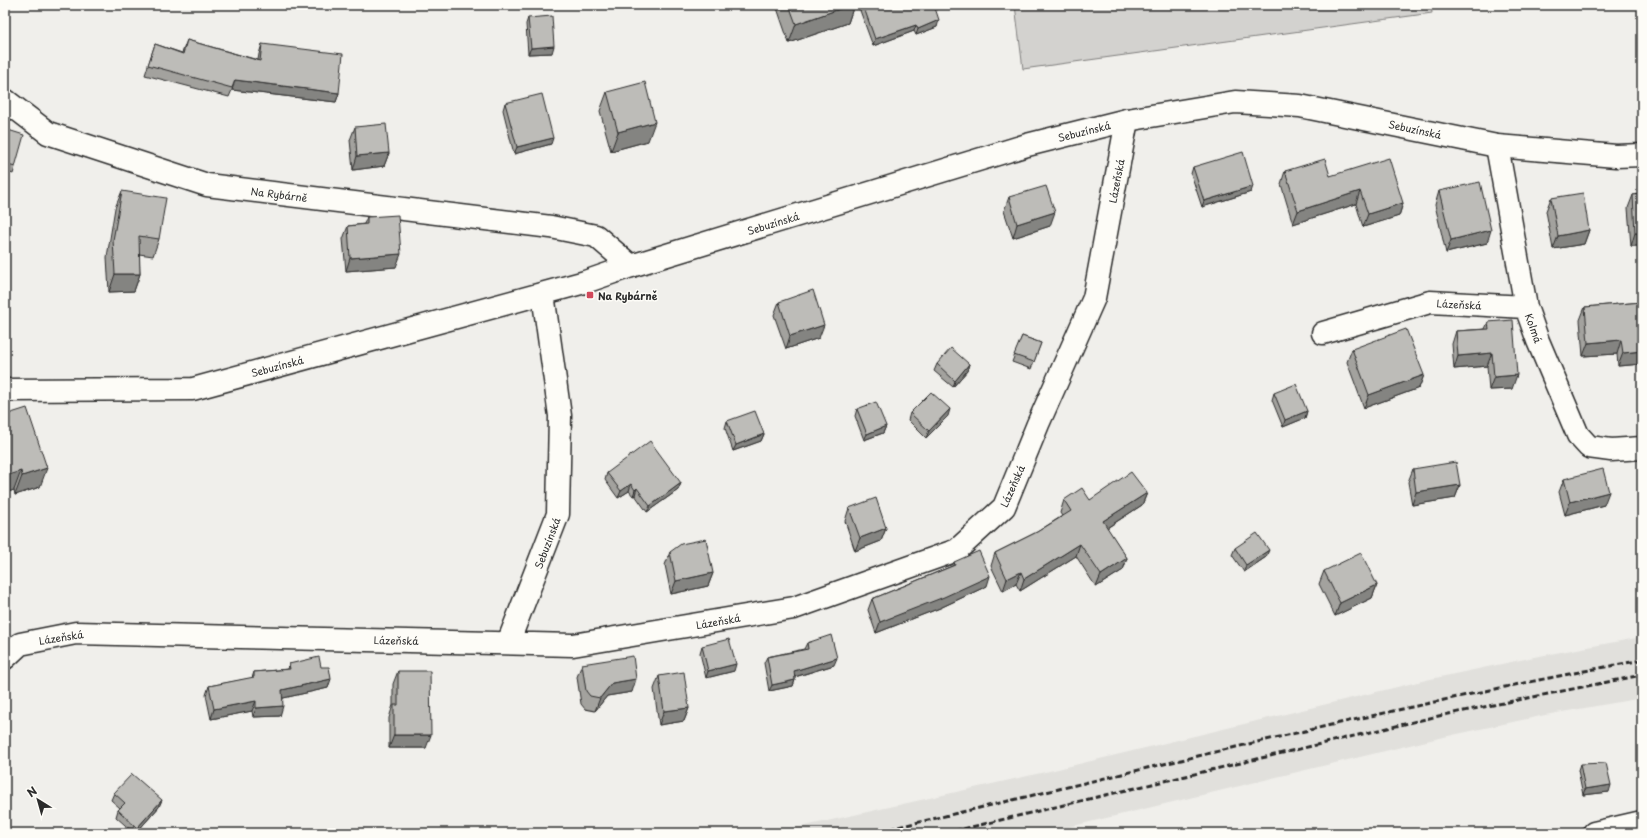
<svg xmlns="http://www.w3.org/2000/svg" width="1647" height="838" viewBox="0 0 1647 838" font-family="'Playpen Sans',sans-serif">
	<style>
		.built { fill: #e1e0dc }
		.green { fill: #d3d2cf; stroke: #7f7e7d }
		.lines { fill: none; stroke-linecap: round; stroke-linejoin: round }
		.street-casing { stroke: #2b2b2b; stroke-width: 25 }
		.secondary-casing { stroke: #2b2b2b; stroke-width: 25 }
		.street { stroke: #fdfcf7; stroke-width: 22 }
		.secondary { stroke: #fdfcf7; stroke-width: 22 }
		.rail { stroke: #2b2b2b; stroke-width: 3; stroke-dasharray: 6 3; stroke-linecap: butt }
		.wall { fill: #a3a29e; stroke: #2b2b2b }
		.shaded-wall { fill: #848481; stroke: #2b2b2b }
		.building { fill: #bdbcb8; stroke: #2b2b2b }
		.poi-dot { fill: #d1495b; stroke: #fdfcf7; stroke-width: 1.5 }
		.labels { text-anchor: middle; dominant-baseline: central; stroke-width: 3; stroke-linejoin: round; paint-order: stroke }
		.street-label { font-size: 10px; fill: #2b2b2b; stroke: #fdfcf7 }
		.poi-label { font-size: 10px; font-weight: bold; fill: #2b2b2b; stroke: #fdfcf7; text-anchor: start }
	</style>
	<rect width="100%" height="100%" fill="#f0efeb"/>
	<filter id="ink" filterUnits="userSpaceOnUse"><feTurbulence type="fractalNoise" baseFrequency=".025" numOctaves="2"/><feDisplacementMap in="SourceGraphic" scale="8" xChannelSelector="R" yChannelSelector="G"/><feConvolveMatrix kernelMatrix="1 2 1 2 8 2 1 2 1" color-interpolation-filters="sRGB"/></filter>
	<g filter="url(#ink)">
		<path class="built" d="M 1642,637 L 1642,698 L 1545,715 L 1439,738 L 1044,833 L 763,833 L 805,826 L 1054,770 L 1426,680 L 1534,657 Z"/>
		<path class="green" d="M 1015,5 L 1431,5 L 1432,13 L 1023,69 Z"/>
		<g class="lines">
			<defs>
				<path id="street" d="M 5,100 L 48,133 L 207,185 L 551,227 L 596,236 L 631,266
					M 1497,146 L 1526,307 L 1538,341 L 1578,435 L 1589,447 L 1611,450 L 1642,448
					M 1323,333 L 1430,302 L 1526,307
					M 508,643 L 558,514 L 560,416 L 543,294
					M 5,658 L 20,644 L 76,633 L 573,645 L 794,608 L 957,550 L 1004,507 L 1038,424 L 1094,298 L 1127,120
					M 1594,833 L 1642,822"/>
				<path id="secondary" d="M 5,390 L 193,389 L 585,282 L 631,266 L 1027,145 L 1127,120 L 1235,102 L 1300,106 L 1497,146 L 1616,156 L 1642,155"/>
			</defs>
			<use href="#street" class="street-casing"/>
			<use href="#secondary" class="secondary-casing"/>
			<use href="#street" class="street"/>
			<use href="#secondary" class="secondary"/>
			<path class="rail" d="M 872,833 C 1128,774 1383,708 1642,660
				M 946,833 L 1434,717 L 1642,675"/>
		</g>
		<path class="wall" d="M 778,5 L 854,5 L 848,23 L 789,43 L 777,8 Z
			M 858,5 L 934,5 L 937,27 L 916,35 L 914,31 L 873,46 Z
			M 528,18 L 552,53 L 528,54 L 526,24 Z
			M 187,40 L 258,60 L 259,54 L 262,44 L 339,93 L 336,102 L 232,90 L 229,97 L 145,75 L 155,44 L 182,53 Z
			M 607,92 L 648,141 L 611,151 L 600,111 Z
			M 505,103 L 551,144 L 514,154 L 503,110 Z
			M 355,127 L 389,153 L 384,166 L 353,170 L 350,140 Z
			M 5,129 L 15,167 L 13,174 L 5,171 Z
			M 1193,167 L 1251,192 L 1202,207 L 1191,174 Z
			M 1285,171 L 1330,176 L 1403,203 L 1399,216 L 1363,227 L 1356,204 L 1293,224 L 1281,184 Z
			M 122,191 L 159,239 L 153,256 L 139,254 L 140,274 L 134,291 L 109,292 L 107,257 L 115,208 Z
			M 1439,191 L 1487,243 L 1446,253 L 1435,205 Z
			M 1642,194 L 1642,246 L 1631,246 L 1628,208 L 1633,195 Z
			M 1009,197 L 1050,226 L 1013,238 L 1004,211 Z
			M 1551,198 L 1589,230 L 1584,244 L 1553,249 L 1546,211 Z
			M 367,217 L 396,267 L 346,271 L 343,239 L 348,226 L 364,224 Z
			M 779,302 L 819,338 L 786,349 L 774,315 Z
			M 1642,302 L 1642,364 L 1618,366 L 1617,354 L 1583,356 L 1580,320 L 1585,307 Z
			M 1488,322 L 1512,389 L 1489,390 L 1487,366 L 1454,369 L 1452,344 L 1456,331 L 1485,329 Z
			M 1022,336 L 1041,343 L 1031,369 L 1012,362 Z
			M 1352,349 L 1424,375 L 1419,388 L 1364,408 L 1347,362 Z
			M 937,364 L 969,364 L 967,371 L 953,387 L 934,371 Z
			M 1274,393 L 1307,411 L 1305,418 L 1283,427 L 1272,400 Z
			M 857,409 L 886,426 L 883,433 L 864,440 L 855,416 Z
			M 910,413 L 948,416 L 926,438 L 908,420 Z
			M 5,415 L 40,487 L 15,495 L 14,490 L 5,493 Z
			M 727,421 L 764,434 L 761,441 L 733,451 L 725,428 Z
			M 1413,469 L 1460,485 L 1455,498 L 1412,505 L 1408,482 Z
			M 607,473 L 681,483 L 678,490 L 647,512 L 635,495 L 633,496 L 629,491 L 618,498 L 605,480 Z
			M 1564,479 L 1604,505 L 1565,515 L 1559,492 Z
			M 1147,493 L 1142,505 L 1107,528 L 1127,558 L 1123,570 L 1096,587 L 1076,556 L 1020,591 L 1016,584 L 1003,591 L 991,566 L 995,553 L 1037,532 L 1062,516 L 1060,513 L 1064,500 L 1090,500 Z
			M 849,508 L 886,528 L 881,541 L 855,551 L 845,521 Z
			M 1235,548 L 1266,557 L 1244,572 L 1232,555 Z
			M 670,552 L 713,573 L 708,586 L 671,594 L 665,565 Z
			M 954,562 L 987,586 L 940,608 L 876,633 L 868,610 L 872,599 L 952,566 Z
			M 1324,571 L 1377,585 L 1372,598 L 1335,616 L 1319,584 Z
			M 807,643 L 834,665 L 795,677 L 795,680 L 793,686 L 769,691 L 764,663 L 767,657 L 804,649 Z
			M 702,646 L 734,671 L 706,678 L 700,653 Z
			M 289,664 L 321,667 L 328,688 L 283,698 L 280,716 L 253,717 L 252,711 L 211,719 L 206,695 L 209,686 L 252,678 L 254,672 L 288,669 Z
			M 582,664 L 632,692 L 607,696 L 595,711 L 585,709 L 581,704 L 577,677 Z
			M 398,671 L 426,748 L 389,748 L 389,718 L 393,705 L 393,684 Z
			M 659,676 L 689,708 L 684,721 L 659,725 L 654,689 Z
			M 1580,764 L 1609,792 L 1583,795 L 1578,770 Z
			M 114,793 L 159,807 L 136,833 L 134,833 L 116,817 L 118,810 L 120,808 L 111,800 Z"/>
		<path class="shaded-wall" d="M 851,5 L 854,5 L 848,23 L 789,43 L 796,24 Z
			M 939,20 L 937,27 L 916,35 L 918,29 Z
			M 916,25 L 914,31 L 873,46 L 875,39 Z
			M 554,46 L 552,53 L 528,54 L 531,48 Z
			M 235,80 L 339,93 L 336,102 L 232,90 Z
			M 655,122 L 648,141 L 611,151 L 618,132 Z
			M 553,138 L 551,144 L 514,154 L 517,147 Z
			M 389,153 L 384,166 L 353,170 L 357,156 Z
			M 1253,186 L 1251,192 L 1202,207 L 1204,201 Z
			M 1360,191 L 1356,204 L 1293,224 L 1298,211 Z
			M 1403,203 L 1399,216 L 1363,227 L 1368,214 Z
			M 1055,212 L 1050,226 L 1013,238 L 1017,224 Z
			M 1491,230 L 1487,243 L 1446,253 L 1451,240 Z
			M 1589,230 L 1584,244 L 1553,249 L 1558,236 Z
			M 1635,233 L 1642,233 L 1642,246 L 1631,246 Z
			M 401,254 L 396,267 L 346,271 L 350,258 Z
			M 115,274 L 140,274 L 134,291 L 109,292 Z
			M 824,325 L 819,338 L 786,349 L 790,336 Z
			M 1621,340 L 1617,354 L 1583,356 L 1588,343 Z
			M 1642,351 L 1642,364 L 1618,366 L 1623,353 Z
			M 1492,353 L 1487,366 L 1454,369 L 1458,356 Z
			M 969,364 L 967,371 L 953,387 L 955,381 Z
			M 1424,375 L 1419,388 L 1364,408 L 1369,395 Z
			M 1517,375 L 1512,389 L 1489,390 L 1494,377 Z
			M 950,409 L 948,416 L 926,438 L 929,431 Z
			M 1307,411 L 1305,418 L 1283,427 L 1285,420 Z
			M 886,426 L 883,433 L 864,440 L 867,434 Z
			M 764,434 L 761,441 L 733,451 L 736,445 Z
			M 47,468 L 40,487 L 15,495 L 22,476 Z
			M 21,471 L 14,490 L 5,493 L 5,476 Z
			M 681,483 L 678,490 L 647,512 L 650,506 Z
			M 631,484 L 629,491 L 618,498 L 621,491 Z
			M 1460,485 L 1455,498 L 1412,505 L 1416,492 Z
			M 637,488 L 635,495 L 633,496 L 635,490 Z
			M 1609,492 L 1604,505 L 1565,515 L 1570,502 Z
			M 1147,493 L 1142,505 L 1099,533 L 1103,521 Z
			M 886,528 L 881,541 L 855,551 L 860,538 Z
			M 1080,544 L 1076,556 L 1020,591 L 1024,579 Z
			M 1269,550 L 1266,557 L 1244,572 L 1246,565 Z
			M 1127,558 L 1123,570 L 1096,587 L 1101,575 Z
			M 1021,572 L 1016,584 L 1003,591 L 1007,579 Z
			M 713,573 L 708,586 L 671,594 L 676,581 Z
			M 990,576 L 987,586 L 940,608 L 876,633 L 880,622 Z
			M 1377,585 L 1372,598 L 1335,616 L 1340,603 Z
			M 837,658 L 834,665 L 791,678 L 794,671 Z
			M 736,664 L 734,671 L 706,678 L 708,671 Z
			M 331,679 L 328,688 L 279,699 L 282,690 Z
			M 636,679 L 632,692 L 607,696 L 595,711 L 600,698 L 612,683 Z
			M 795,680 L 793,686 L 769,691 L 772,685 Z
			M 256,701 L 252,711 L 211,719 L 214,709 Z
			M 283,706 L 280,716 L 253,717 L 256,708 Z
			M 689,708 L 684,721 L 659,725 L 664,711 Z
			M 394,735 L 431,735 L 426,748 L 389,748 Z
			M 1611,785 L 1609,792 L 1583,795 L 1585,789 Z
			M 162,800 L 159,807 L 136,833 L 137,828 Z"/>
		<path class="building" d="M 789,5 L 851,5 L 796,24 Z
			M 863,5 L 934,5 L 939,20 L 918,29 L 916,25 L 875,39 Z
			M 552,16 L 554,46 L 531,48 L 528,18 Z
			M 187,40 L 260,61 L 262,44 L 343,54 L 339,93 L 235,80 L 232,88 L 148,65 L 155,44 L 183,54 Z
			M 645,82 L 655,122 L 618,132 L 607,92 Z
			M 542,94 L 553,138 L 517,147 L 505,103 Z
			M 386,124 L 389,153 L 357,156 L 355,127 Z
			M 5,129 L 24,135 L 15,167 L 5,164 Z
			M 1243,152 L 1253,186 L 1204,201 L 1193,167 Z
			M 1389,158 L 1403,203 L 1368,214 L 1360,191 L 1298,211 L 1285,171 L 1325,159 L 1330,176 Z
			M 1480,182 L 1491,230 L 1451,240 L 1439,191 Z
			M 1046,186 L 1055,212 L 1017,224 L 1009,197 Z
			M 122,191 L 166,198 L 159,239 L 139,236 L 140,274 L 115,274 L 113,240 Z
			M 1583,193 L 1589,230 L 1558,236 L 1551,198 Z
			M 1642,194 L 1642,233 L 1635,233 L 1633,195 Z
			M 398,215 L 401,254 L 350,258 L 348,226 L 367,224 L 367,217 Z
			M 813,290 L 824,325 L 790,336 L 779,302 Z
			M 1642,302 L 1642,351 L 1623,353 L 1621,340 L 1588,343 L 1585,307 Z
			M 1513,320 L 1517,375 L 1494,377 L 1492,353 L 1458,356 L 1456,331 L 1489,329 L 1488,322 Z
			M 1406,329 L 1424,375 L 1369,395 L 1352,349 Z
			M 1022,336 L 1041,343 L 1034,362 L 1014,355 Z
			M 951,348 L 969,364 L 955,381 L 937,364 Z
			M 1296,384 L 1307,411 L 1285,420 L 1274,393 Z
			M 931,392 L 950,409 L 929,431 L 910,413 Z
			M 876,402 L 886,426 L 867,434 L 857,409 Z
			M 27,408 L 47,468 L 22,476 L 21,471 L 5,476 L 5,415 Z
			M 755,411 L 764,434 L 736,445 L 727,421 Z
			M 650,441 L 681,483 L 650,506 L 637,488 L 635,490 L 631,484 L 621,491 L 607,473 Z
			M 1456,462 L 1460,485 L 1416,492 L 1413,469 Z
			M 1603,469 L 1609,492 L 1570,502 L 1564,479 Z
			M 1131,472 L 1147,493 L 1103,521 L 1127,558 L 1101,575 L 1080,544 L 1024,579 L 1021,572 L 1007,579 L 995,553 L 1037,532 L 1071,511 L 1064,500 L 1082,488 L 1090,500 Z
			M 876,498 L 886,528 L 860,538 L 849,508 Z
			M 1257,533 L 1269,550 L 1246,565 L 1235,548 Z
			M 706,539 L 713,573 L 676,581 L 670,552 L 681,544 Z
			M 979,551 L 990,576 L 944,597 L 880,622 L 872,599 L 955,565 L 954,562 Z
			M 1361,553 L 1377,585 L 1340,603 L 1324,571 Z
			M 831,635 L 837,658 L 794,671 L 795,680 L 772,685 L 767,657 L 808,649 L 807,643 Z
			M 729,639 L 736,664 L 708,671 L 702,646 Z
			M 633,656 L 636,679 L 612,683 L 600,698 L 590,696 L 586,691 L 582,664 Z
			M 319,657 L 321,667 L 329,667 L 331,679 L 282,690 L 283,706 L 256,708 L 256,701 L 214,709 L 209,686 L 254,677 L 254,672 L 290,669 L 289,664 Z
			M 398,671 L 430,671 L 431,735 L 394,735 L 394,705 L 398,705 Z
			M 684,672 L 689,708 L 664,711 L 659,676 Z
			M 1606,763 L 1611,785 L 1585,789 L 1580,764 Z
			M 132,774 L 162,800 L 137,828 L 118,810 L 125,803 L 114,793 Z"/>
	</g>
	<rect class="poi-dot" x="586" y="291" width="8" height="8" rx="2"/>
	<g class="labels">
		<g class="street-label">
			<text transform="translate(1415 129) rotate(12)">Sebuzínská</text>
			<text transform="translate(1084 131) rotate(-14)">Sebuzínská</text>
			<text transform="translate(1116 181) rotate(-79)">Lázeňská</text>
			<text transform="translate(279 194) rotate(7)">Na Rybárně</text>
			<text transform="translate(773 223) rotate(-17)">Sebuzínská</text>
			<text transform="translate(1459 304) rotate(3)">Lázeňská</text>
			<text transform="translate(1534 328) rotate(70)">Kolmá</text>
			<text transform="translate(277 366) rotate(-15)">Sebuzínská</text>
			<text transform="translate(1012 486) rotate(-66)">Lázeňská</text>
			<text transform="translate(547 543) rotate(-69)">Sebuzínská</text>
			<text transform="translate(718 621) rotate(-10)">Lázeňská</text>
			<text transform="translate(61 637) rotate(-9)">Lázeňská</text>
			<text transform="translate(396 640) rotate(1)">Lázeňská</text>
		</g>
		<g class="poi-label">
			<text x="598" y="295">Na Rybárně</text>
		</g>
	</g>
	<rect width="1647" height="838" fill="none" stroke="#fdfcf7" stroke-width="20"/>
	<rect x="10" y="10" width="1627" height="818" fill="none" stroke="#2b2b2b" stroke-width="1.5" filter="url(#ink)"/>
	<g transform="translate(38 800) rotate(323)" stroke="#fdfcf7" stroke-width="3" paint-order="stroke">
	<path d="M0-3L7 15L0 10L-7 15Z" fill="#2b2b2b"/>
	<text y="-6" font-size="11" font-weight="bold" text-anchor="middle" fill="#2b2b2b">N</text>
	</g>
</svg>
